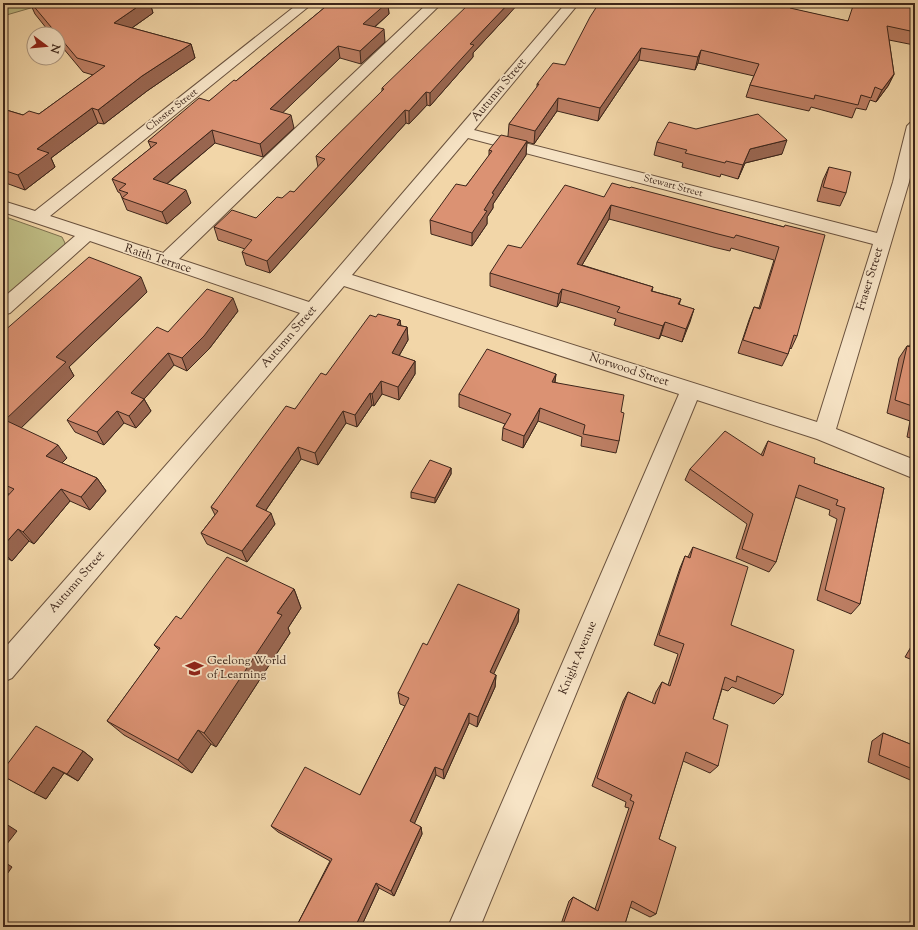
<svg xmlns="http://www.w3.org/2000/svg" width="918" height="930" viewBox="0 0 918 930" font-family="'Sorts Mill Goudy',serif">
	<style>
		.green { fill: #bfbd85; stroke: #7e7250 }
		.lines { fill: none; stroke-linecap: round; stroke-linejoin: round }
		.minor-casing { stroke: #6a523e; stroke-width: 2 }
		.minor { fill: #f7e4c6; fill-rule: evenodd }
		.wall { fill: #bc7e63; stroke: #3d261b }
		.shaded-wall { fill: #996650; stroke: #3d261b }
		.building { fill: #db9273; stroke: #3d261b }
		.labels { text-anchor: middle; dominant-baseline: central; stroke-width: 3.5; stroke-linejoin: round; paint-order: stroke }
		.far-street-label { font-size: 10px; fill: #3d261b; stroke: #f7e4c6 }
		.street-label { font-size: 12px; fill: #3d261b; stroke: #f7e4c6 }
		.poi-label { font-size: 12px; fill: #3d261b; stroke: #f7e4c6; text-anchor: start }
	</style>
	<rect width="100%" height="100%" fill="#f2d6a8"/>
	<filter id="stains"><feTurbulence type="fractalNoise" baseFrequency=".005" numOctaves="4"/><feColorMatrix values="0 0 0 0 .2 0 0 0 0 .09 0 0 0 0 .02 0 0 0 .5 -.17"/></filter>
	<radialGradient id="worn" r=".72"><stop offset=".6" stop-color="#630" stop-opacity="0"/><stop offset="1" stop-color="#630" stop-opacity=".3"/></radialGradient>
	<path class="green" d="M 3,3 L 48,3 L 3,16 Z
		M 3,216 L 62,237 L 65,243 L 64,247 L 3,301 Z"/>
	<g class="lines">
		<defs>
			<path id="minor" d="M 299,3 L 313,3 L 50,216 L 163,253 L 428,3 L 442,3 L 179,259 L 309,302 L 566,3 L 579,3 L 474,130 L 877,233 L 893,182 L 907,126 L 910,123 L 915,121 L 915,158 L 909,182 L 836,429 L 915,460 L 915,479 L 817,439 L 697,400 L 480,927 L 448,927 L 679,394 L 344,286 L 12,678 L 3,682 L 3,650 L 300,313 L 90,241 L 10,313 L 3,315 L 3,298 L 75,236 L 3,212 L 3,201 L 35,211 ZM 468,138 L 873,244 L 817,422 L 352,275 Z"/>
		</defs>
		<use href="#minor" class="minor-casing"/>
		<use href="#minor" class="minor"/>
	</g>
	<path class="wall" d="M 30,3 L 150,3 L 153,13 L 132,28 L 191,44 L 195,58 L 147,91 L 104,124 L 98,123 L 51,158 L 55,167 L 25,190 L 3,182 L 3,109 L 23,115 L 39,114 L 93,75 L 83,72 L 58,42 L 58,34 L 51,34 L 35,14 Z
		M 330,3 L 389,3 L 388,4 L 389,14 L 375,27 L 385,42 L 361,64 L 340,58 L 282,113 L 294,128 L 263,157 L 215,143 L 167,184 L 191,203 L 167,224 L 127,210 L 120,193 L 118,192 L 112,179 L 151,148 L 148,141 L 209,101 L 236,81 Z
		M 915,3 L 915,42 L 914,45 L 889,40 L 894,74 L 888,86 L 876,102 L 870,100 L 866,110 L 856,108 L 852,118 L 811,107 L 809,111 L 746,97 L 750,85 L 754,76 L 698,63 L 695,70 L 639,60 L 598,121 L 557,111 L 534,144 L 527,142 L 526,155 L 493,204 L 493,208 L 487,217 L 487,224 L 472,246 L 431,234 L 430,220 L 466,186 L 489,156 L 489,150 L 508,136 L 509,124 L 537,88 L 537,84 L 565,65 L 792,9 L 847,21 Z
		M 510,13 L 473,53 L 473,57 L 430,106 L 427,105 L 409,124 L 406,123 L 270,273 L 246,265 L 242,252 L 245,249 L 218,240 L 214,227 L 256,218 L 282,198 L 294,192 L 318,167 L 316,156 L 382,92 L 382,88 Z
		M 657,142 L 782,154 L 745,163 L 738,179 L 721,174 L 720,177 L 682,167 L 683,163 L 654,155 Z
		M 829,167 L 846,193 L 840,206 L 817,201 L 823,180 Z
		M 630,188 L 784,227 L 797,336 L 791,349 L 790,348 L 788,354 L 782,366 L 738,353 L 749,320 L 754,307 L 759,308 L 774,260 L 731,248 L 730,251 L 713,247 L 609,219 L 582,265 L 653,287 L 652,291 L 681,299 L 679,305 L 694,309 L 682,342 L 661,335 L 659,339 L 614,325 L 616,319 L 574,306 L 560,302 L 557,307 L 490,286 L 490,273 L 521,248 L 604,197 Z
		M 147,292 L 69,367 L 74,376 L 21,428 L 67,458 L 62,463 L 97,478 L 106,491 L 90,510 L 70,501 L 34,544 L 29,541 L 12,561 L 3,556 L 3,501 L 9,494 L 3,491 L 3,332 Z
		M 238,311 L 209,349 L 187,371 L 174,365 L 144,399 L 151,411 L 136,428 L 124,423 L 104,445 L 75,432 L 67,420 L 168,332 Z
		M 376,317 L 400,320 L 401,326 L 407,327 L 408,340 L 399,356 L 415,361 L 415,374 L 399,400 L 382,394 L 374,406 L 372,405 L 357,427 L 346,423 L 318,465 L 301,459 L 266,510 L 275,524 L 247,562 L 207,544 L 201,533 L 215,515 L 211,507 L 295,409 L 326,375 Z
		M 915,323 L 915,439 L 907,437 L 910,421 L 887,413 L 899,358 L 907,346 L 910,346 Z
		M 556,374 L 555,382 L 621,412 L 619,441 L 616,453 L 581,446 L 582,437 L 538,421 L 523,448 L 502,440 L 503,428 L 505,424 L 459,407 L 459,394 Z
		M 768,441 L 814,463 L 884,488 L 860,604 L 851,614 L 817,600 L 837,519 L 829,515 L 830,510 L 795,497 L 776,562 L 769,572 L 736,558 L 747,524 L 685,480 L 690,469 L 761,455 Z
		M 451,468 L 451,474 L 435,503 L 411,498 L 411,492 Z
		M 693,547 L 731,625 L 783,695 L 774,704 L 732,687 L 728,691 L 722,689 L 713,719 L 718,766 L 710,773 L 683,761 L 659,839 L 656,914 L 650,917 L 630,907 L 624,927 L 560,927 L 569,901 L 573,897 L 595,909 L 629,808 L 625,807 L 626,802 L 592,786 L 623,701 L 628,692 L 652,703 L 656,692 L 662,682 L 668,685 L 678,654 L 654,645 L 680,568 L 685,556 L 688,557 Z
		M 294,589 L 301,608 L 288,628 L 290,633 L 216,747 L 211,744 L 192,773 L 124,735 L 107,721 L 159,650 L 154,645 L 181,619 Z
		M 519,609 L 518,622 L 493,674 L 496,675 L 495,687 L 477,727 L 469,723 L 444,779 L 436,775 L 414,824 L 421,827 L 422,834 L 394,896 L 379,888 L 361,927 L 296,927 L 330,861 L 278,832 L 271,826 L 360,795 L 405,706 L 400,704 L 398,693 L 427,645 Z
		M 915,640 L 915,661 L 905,657 Z
		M 883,733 L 915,746 L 915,782 L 868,762 L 872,741 Z
		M 83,751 L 93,759 L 78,781 L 64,773 L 46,799 L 3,776 Z"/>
	<path class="shaded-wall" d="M 143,3 L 150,3 L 153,13 L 119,37 L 114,23 Z
		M 379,3 L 389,3 L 388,4 L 389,14 L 364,36 L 363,24 Z
		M 509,3 L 519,3 L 510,13 L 473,53 L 473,57 L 430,106 L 430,93 L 470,44 Z
		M 792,3 L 795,3 L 786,21 L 790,8 Z
		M 384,29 L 385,42 L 361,64 L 360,51 Z
		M 191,44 L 195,58 L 147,91 L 104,124 L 98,110 L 142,76 Z
		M 338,46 L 340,58 L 273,122 L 270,109 Z
		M 641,48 L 639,60 L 598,121 L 600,108 Z
		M 701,50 L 698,63 L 695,70 L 698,57 Z
		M 894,74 L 888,86 L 876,102 L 882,90 Z
		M 426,92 L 427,105 L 409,124 L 409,111 Z
		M 558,98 L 557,111 L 534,144 L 535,131 Z
		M 92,108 L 98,123 L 51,158 L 55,167 L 25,190 L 18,175 L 37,149 Z
		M 405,110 L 406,123 L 270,273 L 267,261 Z
		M 291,115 L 294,128 L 263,157 L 260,144 Z
		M 212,130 L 215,143 L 158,191 L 153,179 Z
		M 787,140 L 782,154 L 745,163 L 738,179 L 743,165 L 750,149 Z
		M 527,141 L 526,155 L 493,204 L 493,208 L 487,217 L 487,224 L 472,246 L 472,233 L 492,193 Z
		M 186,190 L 191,203 L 167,224 L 162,212 Z
		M 611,205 L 609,219 L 575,277 L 577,264 Z
		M 141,277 L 147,292 L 69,367 L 74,376 L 15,434 L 5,420 L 56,357 Z
		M 562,289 L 560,302 L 557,307 L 559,294 Z
		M 233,298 L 238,311 L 209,349 L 187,371 L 182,358 Z
		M 694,309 L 690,322 L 682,342 L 686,329 Z
		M 400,320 L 401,333 L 397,325 Z
		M 665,322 L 661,335 L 659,339 L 663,326 Z
		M 407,327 L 408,340 L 393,366 L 392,353 Z
		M 168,353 L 174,365 L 138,406 L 131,393 Z
		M 415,361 L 415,374 L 399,400 L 398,387 Z
		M 556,374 L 554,387 L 552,382 Z
		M 381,381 L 382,394 L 374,406 L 372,394 Z
		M 370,393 L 372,405 L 357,427 L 355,415 Z
		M 144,399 L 151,411 L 136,428 L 129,416 Z
		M 540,408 L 538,421 L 523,448 L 524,436 Z
		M 117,411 L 124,423 L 104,445 L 97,432 Z
		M 343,411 L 346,423 L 318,465 L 315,453 Z
		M 58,445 L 67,458 L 56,469 L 46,456 Z
		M 298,447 L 301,459 L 261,517 L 256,506 Z
		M 451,468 L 451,474 L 435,503 L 435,498 Z
		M 97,478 L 106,491 L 90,510 L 81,497 Z
		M 61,489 L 70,501 L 34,544 L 23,532 Z
		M 271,513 L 275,524 L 247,562 L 242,551 Z
		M 18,529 L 29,541 L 12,561 L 3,552 L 3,546 Z
		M 294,589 L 301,608 L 288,628 L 290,633 L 216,747 L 204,733 L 277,613 Z
		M 519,609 L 518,622 L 489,684 L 490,672 Z
		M 496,675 L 495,687 L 477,727 L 478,717 Z
		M 469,713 L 469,723 L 444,779 L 443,770 Z
		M 198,730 L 211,744 L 192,773 L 178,760 Z
		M 83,751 L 93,759 L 78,781 L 67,774 Z
		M 53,767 L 64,773 L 46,799 L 34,793 Z
		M 435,767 L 436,775 L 412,829 L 410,821 Z
		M 3,822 L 17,831 L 3,849 Z
		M 421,827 L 422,834 L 394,896 L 391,891 Z
		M 3,861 L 12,867 L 3,880 Z
		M 376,883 L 379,888 L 361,927 L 355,927 Z"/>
	<path class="building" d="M 31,3 L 143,3 L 114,23 L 191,44 L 142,76 L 98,110 L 92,108 L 37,149 L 49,153 L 18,175 L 3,170 L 3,109 L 23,115 L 29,111 L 39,114 L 105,66 L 77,58 Z
		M 330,3 L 387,3 L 363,24 L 384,29 L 360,51 L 338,46 L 270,109 L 291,115 L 260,144 L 212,130 L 153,179 L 186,190 L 162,212 L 122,198 L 128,193 L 119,190 L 126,184 L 112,179 L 157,143 L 148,141 L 199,98 L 209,101 L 234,80 L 236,81 Z
		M 470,3 L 509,3 L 470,44 L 474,45 L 430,93 L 426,92 L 409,111 L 405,110 L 267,261 L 242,252 L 252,240 L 214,227 L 232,210 L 256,218 L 277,197 L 282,198 L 290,191 L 294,192 L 325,159 L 316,156 L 384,89 L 382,88 Z
		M 599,3 L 792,3 L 790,8 L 848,21 L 854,3 L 915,3 L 915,32 L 887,26 L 894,74 L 882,90 L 875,87 L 871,98 L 861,95 L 858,105 L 815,95 L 814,99 L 750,85 L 759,64 L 701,50 L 698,57 L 641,48 L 600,108 L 558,98 L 535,131 L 509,124 L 539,84 L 537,84 L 553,63 L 565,65 L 590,17 Z
		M 758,114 L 787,140 L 750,149 L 743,165 L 726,161 L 725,163 L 685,153 L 687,150 L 657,142 L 669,122 L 696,129 Z
		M 501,135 L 527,141 L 492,193 L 494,194 L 484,210 L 487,211 L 472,233 L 430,220 L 456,184 L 466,186 L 492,151 L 489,150 Z
		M 829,167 L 851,172 L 846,193 L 823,187 Z
		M 612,183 L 630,188 L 631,187 L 784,227 L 785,225 L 825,235 L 797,336 L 794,335 L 788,354 L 743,340 L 754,307 L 760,309 L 779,247 L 736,235 L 734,238 L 718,234 L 611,205 L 577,264 L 653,287 L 651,291 L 681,299 L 678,304 L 694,309 L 686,329 L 665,322 L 663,326 L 617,312 L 620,307 L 576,293 L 562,289 L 559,294 L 490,273 L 508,245 L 521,248 L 565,185 L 604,197 Z
		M 89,257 L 141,277 L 56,357 L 66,362 L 5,420 L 58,445 L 46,456 L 97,478 L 81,497 L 61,489 L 23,532 L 18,529 L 3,546 L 3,501 L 14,489 L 3,484 L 3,332 Z
		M 207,289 L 233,298 L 204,336 L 182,358 L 168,353 L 131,393 L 144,399 L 129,416 L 117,411 L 97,432 L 67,420 L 157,327 L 168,332 Z
		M 378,314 L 400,320 L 397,325 L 407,327 L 392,353 L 415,361 L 398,387 L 381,381 L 372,394 L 370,393 L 355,415 L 343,411 L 315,453 L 298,447 L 256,506 L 271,513 L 242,551 L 201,533 L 218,511 L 211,507 L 286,406 L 295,409 L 321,373 L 326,375 L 370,315 L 376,317 Z
		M 907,346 L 915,348 L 915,407 L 895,400 Z
		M 487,349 L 556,374 L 552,382 L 624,395 L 621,412 L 624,413 L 619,441 L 583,434 L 585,425 L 540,408 L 524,436 L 503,428 L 511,414 L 459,394 Z
		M 725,431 L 763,456 L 768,441 L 815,458 L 814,463 L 884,488 L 860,604 L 825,590 L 845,508 L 836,505 L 838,500 L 799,485 L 776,562 L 742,549 L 753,514 L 690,469 Z
		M 430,460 L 451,468 L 435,498 L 411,492 Z
		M 693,547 L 748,567 L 731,625 L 794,650 L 783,695 L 737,676 L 736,682 L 725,677 L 713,719 L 728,725 L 718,766 L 686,752 L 659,839 L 676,847 L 656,914 L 632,901 L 624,927 L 562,927 L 573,897 L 598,911 L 634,802 L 630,800 L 632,795 L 597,778 L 628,692 L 655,704 L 662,682 L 670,686 L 684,644 L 659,635 L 685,556 L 690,558 Z
		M 227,557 L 294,589 L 277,613 L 282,615 L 204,733 L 198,730 L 178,760 L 107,721 L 160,648 L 154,645 L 176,616 L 181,619 Z
		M 458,584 L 519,609 L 490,672 L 496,675 L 478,717 L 469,713 L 443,770 L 435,767 L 410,821 L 421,827 L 391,891 L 376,883 L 355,927 L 296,927 L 332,859 L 271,826 L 305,767 L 360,795 L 409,698 L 398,693 L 423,643 L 427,645 Z
		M 36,726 L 83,751 L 67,774 L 53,767 L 34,793 L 3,776 L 3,770 Z
		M 883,733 L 915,746 L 915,770 L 879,755 Z"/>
	<defs>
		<symbol id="school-bare" viewBox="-9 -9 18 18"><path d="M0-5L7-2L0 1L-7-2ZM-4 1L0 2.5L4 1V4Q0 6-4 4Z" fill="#8f2418" stroke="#f7e4c6" stroke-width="2.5" paint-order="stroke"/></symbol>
	</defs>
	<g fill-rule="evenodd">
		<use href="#school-bare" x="182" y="656" width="25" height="25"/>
	</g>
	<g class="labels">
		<g class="far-street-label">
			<text transform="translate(172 110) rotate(-38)">Chester Street</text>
			<text transform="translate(673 186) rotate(15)">Stewart Street</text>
		</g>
		<g class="street-label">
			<text transform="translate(499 90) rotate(-50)">Autumn Street</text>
			<text transform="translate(158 259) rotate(18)">Raith Terrace</text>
			<text transform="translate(870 279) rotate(-73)">Fraser Street</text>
			<text transform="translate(289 337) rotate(-49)">Autumn Street</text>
			<text transform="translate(629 370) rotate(18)">Norwood Street</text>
			<text transform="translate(77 582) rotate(-49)">Autumn Street</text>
			<text transform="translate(578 658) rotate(-67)">Knight Avenue</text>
		</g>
		<g class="poi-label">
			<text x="207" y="661">Geelong World<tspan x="207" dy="14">of Learning</tspan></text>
		</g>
	</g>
	<rect width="918" height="930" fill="none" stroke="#f2d6a8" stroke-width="16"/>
	<rect x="4" y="4" width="910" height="922" fill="none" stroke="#3d261b" stroke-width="2"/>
	<rect x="8" y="8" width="902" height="914" fill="none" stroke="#3d261b"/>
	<g transform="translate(46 46) rotate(106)"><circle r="19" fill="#f7e4c6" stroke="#ad9882"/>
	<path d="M0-3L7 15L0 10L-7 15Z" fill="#8f2418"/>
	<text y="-6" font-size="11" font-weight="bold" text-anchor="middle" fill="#3d261b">N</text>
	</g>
	<rect width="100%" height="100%" filter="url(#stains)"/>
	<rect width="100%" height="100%" fill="url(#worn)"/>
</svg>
